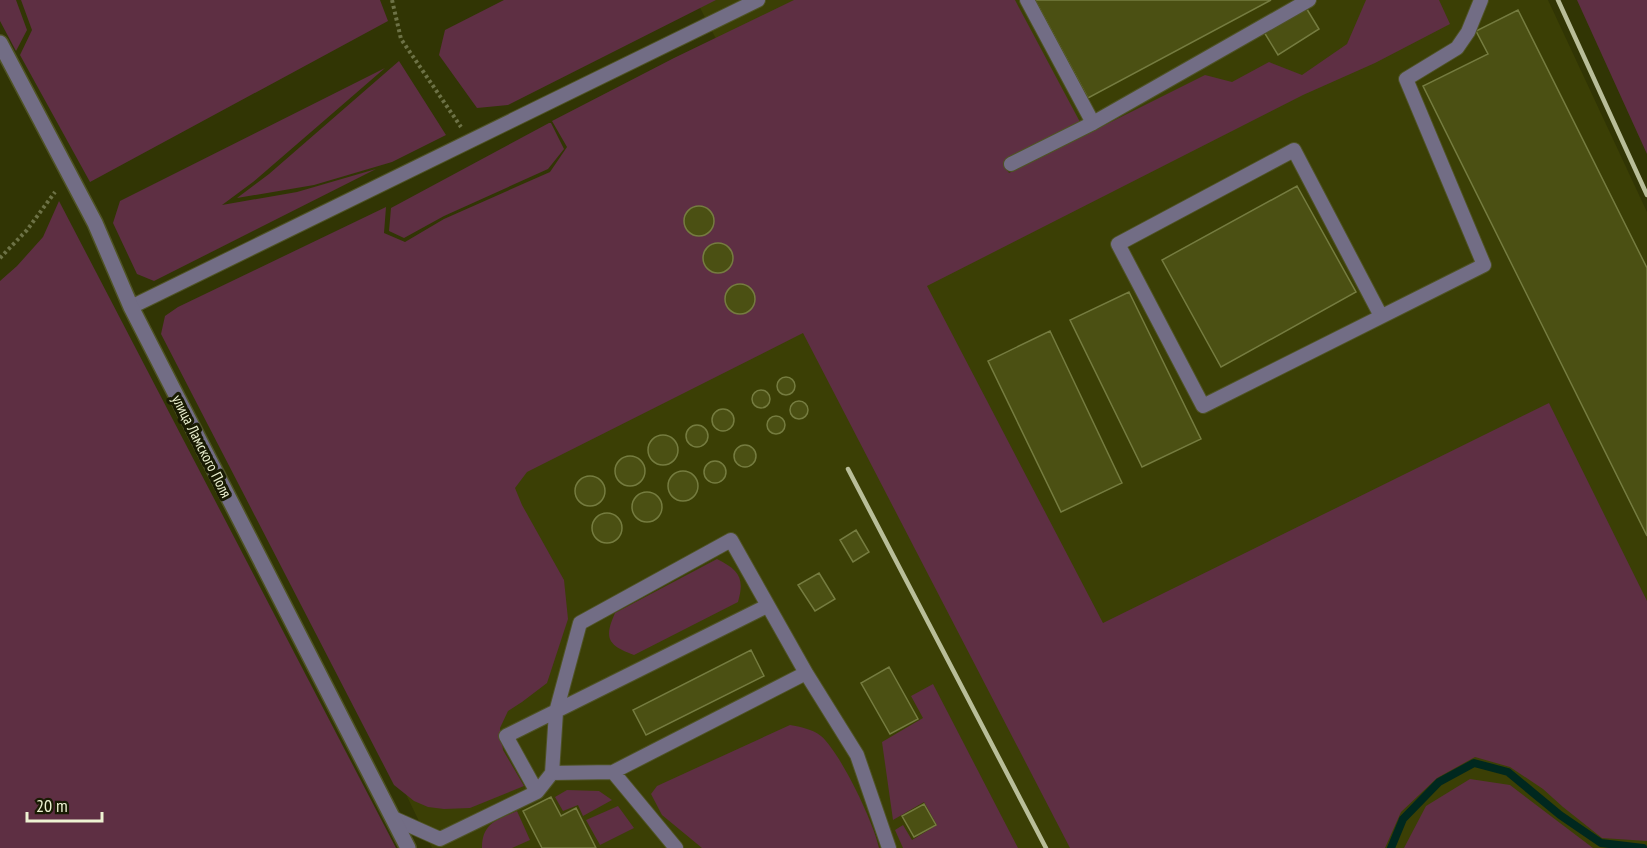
<svg xmlns="http://www.w3.org/2000/svg" width="1647" height="848" viewBox="0 0 1647 848" font-family="'PT Sans Narrow',sans-serif">
	<style>
		.built { fill: #3b3f05 }
		.green { fill: #5e2f43 }
		.lines { fill: none; stroke-linecap: round; stroke-linejoin: round }
		.stream { stroke: #00281f; stroke-width: 8 }
		.building { fill: #4b5013; stroke: #757c40; stroke-width: 1.5 }
		.service-casing { stroke: #4f5325; stroke-width: 16 }
		.minor-casing { stroke: #4f5325; stroke-width: 18 }
		.path { stroke: #6d7246; stroke-width: 4; stroke-dasharray: 3 3; stroke-linecap: butt }
		.service { stroke: #726d85; stroke-width: 14 }
		.minor { stroke: #726d85; stroke-width: 15 }
		.rail { stroke: #b9be99; stroke-width: 4.5 }
		.labels { text-anchor: middle; dominant-baseline: central; stroke-width: 6; stroke-linejoin: round; paint-order: stroke }
		.street-label { font-size: 15px; fill: #edf2d2; stroke: #191b03 }
	</style>
	<rect width="100%" height="100%" fill="#313504"/>
	<path class="built" d="M 696,0 L 1548,0 L 1647,212 L 1647,848 L 1132,848 Z
		M 723,91 L 1126,848 L 432,848 L 192,353 Z"/>
	<path class="green" d="M 0,0 L 16,0 L 27,30 L 16,51 L 0,21 Z
		M 21,0 L 380,0 L 388,21 L 90,182 L 20,55 L 32,30 Z
		M 504,0 L 716,0 L 508,105 L 477,108 L 439,55 L 445,30 Z
		M 794,0 L 1015,0 L 1080,122 L 1004,165 L 1009,173 L 1205,75 L 1232,82 L 1269,62 L 1302,75 L 1347,44 L 1366,0 L 1439,0 L 1450,24 L 1375,63 L 1303,95 L 927,286 L 1103,623 L 1549,403 L 1647,601 L 1647,841 L 1602,838 L 1563,807 L 1543,789 L 1510,767 L 1475,757 L 1437,778 L 1401,812 L 1385,848 L 1070,848 L 803,333 L 527,472 L 515,488 L 522,505 L 564,580 L 568,619 L 547,683 L 522,702 L 508,711 L 500,728 L 503,750 L 524,786 L 470,808 L 444,809 L 428,807 L 414,801 L 394,785 L 161,334 L 165,316 L 178,307 L 386,207 L 384,233 L 405,242 L 444,219 L 550,172 L 567,147 L 552,121 L 674,58 Z
		M 1577,0 L 1647,0 L 1647,154 Z
		M 399,61 L 446,135 L 392,162 L 314,185 L 237,198 L 269,174 Z
		M 385,68 L 253,182 L 222,205 L 297,192 L 376,169 L 154,281 L 137,274 L 113,223 L 120,201 Z
		M 549,123 L 551,123 L 564,149 L 548,169 L 444,216 L 404,238 L 389,231 L 391,208 Z
		M 59,201 L 396,848 L 0,848 L 0,281 L 17,266 L 43,237 Z
		M 717,559 C 739,570 745,578 738,602 L 634,655 C 607,645 604,638 615,613 Z
		M 933,684 L 1018,848 L 903,848 L 895,830 L 903,825 L 912,840 L 937,825 L 924,802 L 893,820 L 882,742 L 923,718 L 911,696 Z
		M 790,725 C 801,727 812,729 821,736 C 840,752 874,823 879,848 L 702,848 L 662,815 L 651,794 L 657,786 Z
		M 1470,779 L 1510,785 L 1593,848 L 1404,848 L 1426,806 Z
		M 567,790 L 599,791 L 612,800 L 583,816 L 578,805 L 563,811 L 555,797 Z
		M 618,806 L 634,828 L 600,845 L 586,820 Z
		M 517,811 L 530,840 L 512,848 L 482,848 C 482,823 497,820 517,811 Z"/>
	<g class="lines">
		<path class="stream" d="M 1391,848 L 1403,819 L 1439,782 L 1474,763 L 1508,772 L 1560,815 L 1601,843 L 1643,848"/>
	</g>
	<path class="building" d="M 1035,0 L 1271,0 L 1088,98 Z
		M 1305,6 L 1319,29 L 1278,55 L 1264,32 Z
		M 1518,10 L 1647,268 L 1647,536 L 1423,86 L 1488,54 L 1476,31 Z
		M 1297,186 L 1356,292 L 1221,367 L 1162,260 Z
		M684 221a15 15 0 1 1 30 0a15 15 0 1 1-30 0Z
		M703 258a15 15 0 1 1 30 0a15 15 0 1 1-30 0Z
		M725 299a15 15 0 1 1 30 0a15 15 0 1 1-30 0Z
		M 1129,292 L 1201,439 L 1142,467 L 1070,320 Z
		M 1050,331 L 1122,483 L 1061,512 L 988,361 Z
		M777 386a9 9 0 1 1 18 0a9 9 0 1 1-18 0Z
		M752 399a9 9 0 1 1 18 0a9 9 0 1 1-18 0Z
		M790 410a9 9 0 1 1 18 0a9 9 0 1 1-18 0Z
		M712 420a11 11 0 1 1 22 0a11 11 0 1 1-22 0Z
		M767 425a9 9 0 1 1 18 0a9 9 0 1 1-18 0Z
		M686 436a11 11 0 1 1 22 0a11 11 0 1 1-22 0Z
		M648 450a15 15 0 1 1 30 0a15 15 0 1 1-30 0Z
		M734 456a11 11 0 1 1 22 0a11 11 0 1 1-22 0Z
		M615 471a15 15 0 1 1 30 0a15 15 0 1 1-30 0Z
		M704 472a11 11 0 1 1 22 0a11 11 0 1 1-22 0Z
		M668 486a15 15 0 1 1 30 0a15 15 0 1 1-30 0Z
		M575 491a15 15 0 1 1 30 0a15 15 0 1 1-30 0Z
		M632 507a15 15 0 1 1 30 0a15 15 0 1 1-30 0Z
		M592 528a15 15 0 1 1 30 0a15 15 0 1 1-30 0Z
		M 856,530 L 869,552 L 853,562 L 840,540 Z
		M 819,573 L 835,599 L 815,611 L 798,585 Z
		M 751,650 L 764,676 L 646,735 L 633,710 Z
		M 889,667 L 918,719 L 890,734 L 861,683 Z
		M 551,797 L 561,816 L 576,808 L 596,848 L 542,848 L 523,811 Z
		M 924,804 L 936,825 L 914,837 L 902,816 Z"/>
	<g class="lines">
		<defs>
			<path id="service" d="M 1027,0 L 1093,123
				M 1011,164 L 1093,123 L 1309,0
				M 131,307 L 758,0
				M 1381,316 L 1294,150 L 1118,244 L 1203,406 L 1484,265 L 1406,79 L 1457,48 L 1468,32 L 1481,0
				M 613,772 L 806,673
				M 552,773 L 556,712 L 580,623 L 731,540 L 806,673 L 857,755 L 889,848
				M 537,792 L 506,736 L 767,606
				M 393,818 L 440,839 L 537,792 L 552,773 L 613,772 L 676,848"/>
			<path id="minor" d="M 0,43 L 95,223 L 131,307 L 408,848"/>
		</defs>
		<use href="#service" class="service-casing"/>
		<use href="#minor" class="minor-casing"/>
		<path class="path" d="M 392,0 L 401,39 L 461,127
			M 0,258 L 27,230 L 55,192"/>
		<use href="#service" class="service"/>
		<use href="#minor" class="minor"/>
		<path class="rail" d="M 1558,0 L 1647,195
			M 848,469 L 1046,848"/>
	</g>
	<g class="labels">
		<g class="street-label">
			<text transform="translate(202 446) rotate(63)">улица Ламского Поля</text>
		</g>
	</g>
	<path d="M27 812v9h75v-9" fill="none" stroke="#edf2d2" stroke-width="3"/>
	<text x="36" y="812" font-size="18" fill="#edf2d2" stroke="#191b03" stroke-width="4.5" paint-order="stroke">20 m</text>
</svg>
